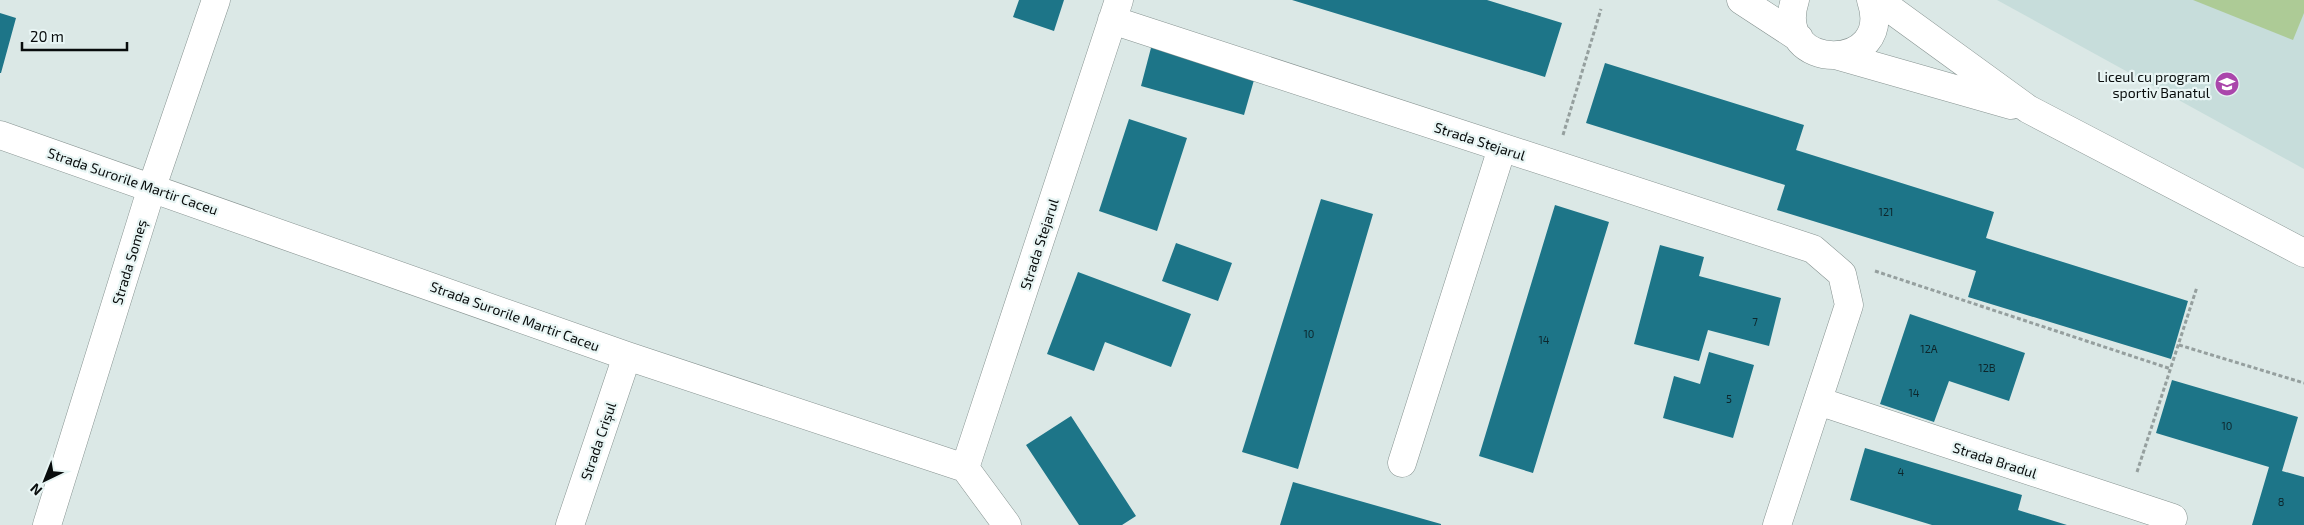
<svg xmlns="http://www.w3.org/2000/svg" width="2304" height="525" viewBox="0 0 2304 525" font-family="'Exo 2',sans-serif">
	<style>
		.built { fill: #c7dddb }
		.green { fill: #adcb96 }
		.building { fill: #1d7588 }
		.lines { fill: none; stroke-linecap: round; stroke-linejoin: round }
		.minor-casing { stroke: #879391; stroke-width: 29 }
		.path { stroke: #959f9e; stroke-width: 3; stroke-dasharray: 4 2.5; stroke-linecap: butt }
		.minor { stroke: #fff; stroke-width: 28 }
		.labels { text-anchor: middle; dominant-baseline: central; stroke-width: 4.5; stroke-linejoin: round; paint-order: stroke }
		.number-label { font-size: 11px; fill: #0d262b }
		.poi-label { font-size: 14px; fill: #080c0c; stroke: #e8f5f4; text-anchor: end }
		.street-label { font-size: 14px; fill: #080c0c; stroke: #e8f5f4 }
	</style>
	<rect width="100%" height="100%" fill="#dbe8e6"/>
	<path class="built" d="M 1997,0 L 2304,0 L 2304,169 Z"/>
	<path class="green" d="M 2193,0 L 2304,0 L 2304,13 L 2293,40 Z"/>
	<path class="building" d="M 1019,0 L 1064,0 L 1054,31 L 1013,17 Z
		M 1292,0 L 1487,0 L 1562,23 L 1545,77 Z
		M 0,13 L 16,18 L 1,73 L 0,73 Z
		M 1152,44 L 1256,73 L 1244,115 L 1141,86 Z
		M 1605,63 L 1804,125 L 1796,150 L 1994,212 L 1986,238 L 2188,301 L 2171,359 L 1968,297 L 1976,271 L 1777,210 L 1785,185 L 1586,123 Z
		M 1129,119 L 1187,138 L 1157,231 L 1099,211 Z
		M 1321,199 L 1373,214 L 1298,469 L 1242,452 Z
		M 1555,205 L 1609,222 L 1533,473 L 1479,456 Z
		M 1176,243 L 1232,263 L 1218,301 L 1162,281 Z
		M 1660,245 L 1704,257 L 1699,276 L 1781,298 L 1769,346 L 1708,330 L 1699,361 L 1634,344 Z
		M 1078,272 L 1191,314 L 1171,367 L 1105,342 L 1094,371 L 1047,354 Z
		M 1910,314 L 2025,353 L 2009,401 L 1949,381 L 1934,422 L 1880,404 Z
		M 1709,352 L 1754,365 L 1733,438 L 1663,418 L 1674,376 L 1700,384 Z
		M 2172,380 L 2298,417 L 2282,471 L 2304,477 L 2304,525 L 2252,525 L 2269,467 L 2156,433 Z
		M 1071,416 L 1136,516 L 1122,525 L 1079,525 L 1026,445 Z
		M 1865,448 L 2022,495 L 2018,510 L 2067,525 L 1932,525 L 1850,500 Z
		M 1293,482 L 1441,524 L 1441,525 L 1280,525 Z"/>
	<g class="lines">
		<defs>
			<path id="minor" d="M 1741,0 L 1799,38
				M 1795,0 C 1771,73 1896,74 1871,0
				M 1878,0 L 2028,109 L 2304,253
				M 1112,20 L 1813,249 L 1842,274 L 1849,305 L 1777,525
				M 1839,56 L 2011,105
				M 0,135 L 627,356 L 965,468 L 1007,525
				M 1818,401 L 2173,518
				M 1402,463 L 1502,148
				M 965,468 L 1119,0
				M 47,525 L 152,187 L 216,0
				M 570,525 L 627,356"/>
		</defs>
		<use href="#minor" class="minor-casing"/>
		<path class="path" d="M 1563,135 L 1601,9
			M 1875,271 L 2171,369
			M 2179,345 L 2304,383
			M 2137,472 L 2197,287"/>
		<use href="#minor" class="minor"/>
	</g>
	<defs>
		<symbol id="school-disc" viewBox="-11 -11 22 22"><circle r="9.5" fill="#aa46ab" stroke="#e8f5f4"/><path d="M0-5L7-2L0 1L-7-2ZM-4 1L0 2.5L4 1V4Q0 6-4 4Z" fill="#fff"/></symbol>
	</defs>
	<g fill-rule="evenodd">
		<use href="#school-disc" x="2213" y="70" width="28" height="28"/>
	</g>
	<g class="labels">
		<g class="number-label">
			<text x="1886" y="211">121</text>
			<text x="1755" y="321">7</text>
			<text x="1309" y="333">10</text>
			<text x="1544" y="339">14</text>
			<text x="1929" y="348">12A</text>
			<text x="1987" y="367">12B</text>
			<text x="1914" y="392">14</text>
			<text x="1729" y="398">5</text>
			<text x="2227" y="425">10</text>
			<text x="1901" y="471">4</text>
			<text x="2281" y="501">8</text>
		</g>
		<g class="poi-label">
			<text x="2210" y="76">Liceul cu program<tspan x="2210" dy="16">sportiv Banatul</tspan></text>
		</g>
		<g class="street-label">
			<text transform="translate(1480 141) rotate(18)">Strada Stejarul</text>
			<text transform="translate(133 181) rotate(19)">Strada Surorile Martir Caceu</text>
			<text transform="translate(1039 244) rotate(-72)">Strada Stejarul</text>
			<text transform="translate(129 262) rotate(-73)">Strada Someș</text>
			<text transform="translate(515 316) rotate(20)">Strada Surorile Martir Caceu</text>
			<text transform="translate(598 441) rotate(-71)">Strada Crișul</text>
			<text transform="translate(1995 460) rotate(18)">Strada Bradul</text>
		</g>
	</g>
	<g transform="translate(45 480) rotate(223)" stroke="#e8f5f4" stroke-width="4" paint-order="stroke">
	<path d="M0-4L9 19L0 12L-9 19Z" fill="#080c0c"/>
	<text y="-8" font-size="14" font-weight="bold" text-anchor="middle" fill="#080c0c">N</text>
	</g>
	<path d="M22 42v8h105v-8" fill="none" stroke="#080c0c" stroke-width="2.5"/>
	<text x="30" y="42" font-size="15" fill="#080c0c" stroke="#e8f5f4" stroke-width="4" paint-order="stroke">20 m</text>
</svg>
